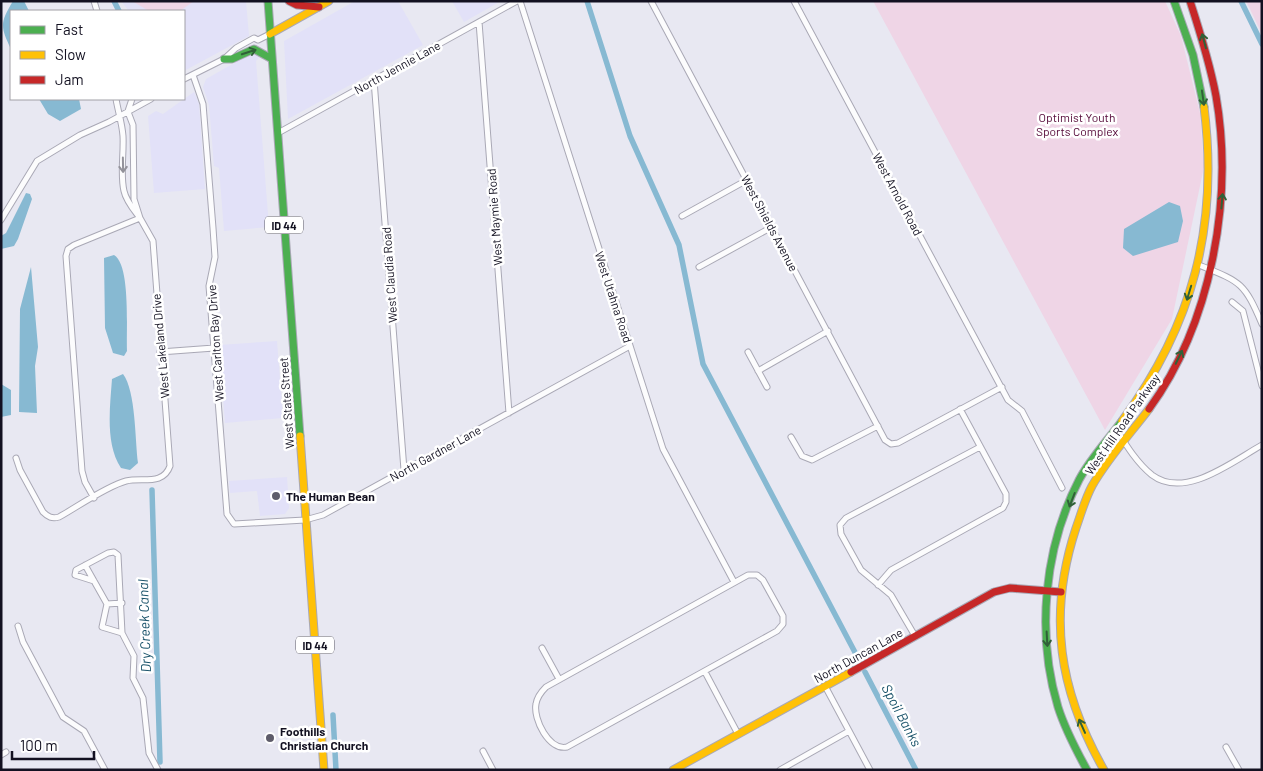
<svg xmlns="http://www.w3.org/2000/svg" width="1263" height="771" viewBox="0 0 1263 771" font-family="Barlow,sans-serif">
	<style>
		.built { fill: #e2e1f8 }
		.green { fill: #efd5e6 }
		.water { fill: #87b9d2 }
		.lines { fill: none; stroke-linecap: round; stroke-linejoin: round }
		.canal { stroke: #87b9d2; stroke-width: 5.5 }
		.street-casing { stroke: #a9a8b5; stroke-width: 7 }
		.fast-casing { stroke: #a9a8b5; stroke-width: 9 }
		.slow-casing { stroke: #a9a8b5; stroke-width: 9 }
		.jam-casing { stroke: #a9a8b5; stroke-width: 9 }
		.street { stroke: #fcfcfd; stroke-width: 5 }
		.fast { stroke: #4caf50; stroke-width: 7 }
		.slow { stroke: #ffc107; stroke-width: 7 }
		.jam { stroke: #c62828; stroke-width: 7 }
		.oneway { stroke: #306038 }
		.oneway2 { stroke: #93929a }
		.poi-dot { fill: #5e5c6a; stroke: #fff; stroke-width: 2 }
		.labels { text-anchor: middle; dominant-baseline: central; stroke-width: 5; stroke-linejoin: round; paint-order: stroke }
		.shield { fill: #fff; stroke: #5a5864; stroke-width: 1 }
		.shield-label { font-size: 11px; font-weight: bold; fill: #131121 }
		.street-label { font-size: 12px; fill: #131121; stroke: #fff }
		.park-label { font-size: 12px; fill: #550939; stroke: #fff }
		.poi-label { font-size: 12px; font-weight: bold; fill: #131121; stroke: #fff; text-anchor: start }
		.water-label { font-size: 14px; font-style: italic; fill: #185269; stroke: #fff }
	</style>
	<rect width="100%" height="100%" fill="#e8e8f2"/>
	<path class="built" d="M 121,1 L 246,1 L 249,36 L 184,71 L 184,11 L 129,11 Z
		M 355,1 L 398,1 L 423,45 L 288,119 L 284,41 Z
		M 452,1 L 501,1 L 464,22 Z
		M 252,53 L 258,54 L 259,58 L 256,61 L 269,227 L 224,231 L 219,168 L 214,166 L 209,105 L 203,87 L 206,79 Z
		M 194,92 L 199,104 L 205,189 L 154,193 L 148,116 L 156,111 L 163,114 Z
		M 277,341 L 283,418 L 225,423 L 219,345 Z
		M 287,477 L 289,508 L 285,514 L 260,516 L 257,491 L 230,493 L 229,481 Z"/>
	<path class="green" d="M 132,1 L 194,1 L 180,11 L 149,11 Z
		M 873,1 L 1165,1 L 1181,36 L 1200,113 L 1204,167 L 1172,319 L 1105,430 Z
		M 1246,1 L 1262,1 L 1262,34 Z"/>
	<path class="water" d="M 13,1 L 24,1 L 29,11 L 11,11 L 11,49 C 0,26 0,23 13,1 Z
		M 39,99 L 79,99 L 81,109 L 60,121 L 48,114 Z
		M 26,193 L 30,194 L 32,199 L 18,239 L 14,246 L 1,249 L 1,236 L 6,233 Z
		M 1169,202 L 1180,206 L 1183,221 L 1178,242 L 1133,256 L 1123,248 L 1124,229 Z
		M 114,255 C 131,265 126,331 127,351 L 124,356 L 113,353 L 105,328 L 104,258 Z
		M 31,267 L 38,347 L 35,366 L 37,413 L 19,412 L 20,309 Z
		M 123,374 C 136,391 135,441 138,463 L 130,470 L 121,468 C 105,444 110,407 112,379 Z
		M 1,384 L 11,390 L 11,415 L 1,417 Z"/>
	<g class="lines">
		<path class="canal" d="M 114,1 L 119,11
			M 587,1 L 630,136 L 679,245 L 703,364 L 858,658
			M 1241,1 L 1262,44
			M 152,490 L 160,762
			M 865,672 L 916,770
			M 333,715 L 336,770"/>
		<defs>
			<path id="street" d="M 94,1 L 97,11
				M 520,1 L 663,449 L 734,582
				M 651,1 L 885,440 L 891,444 L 898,443 L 1002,387
				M 794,1 L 1008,400 L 1022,411 L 1062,488
				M 479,22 L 509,413
				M 193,75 L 203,104 L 213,228 L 215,257 L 209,286 L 227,514 L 234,524 L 305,520 L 323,515 L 630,346
				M 184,79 L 224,59 L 236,48 L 254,38 L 258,40 L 270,34
				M 374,80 L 404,470
				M 116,99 C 118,111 122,123 123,136 C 124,154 120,174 124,191 C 126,201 134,210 140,218 L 134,199 L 133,125 L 128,112
				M 128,111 L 132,99
				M 278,133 L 517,1
				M 682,216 L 747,180
				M 1,220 L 37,161 L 80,135 L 109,122 L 151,99
				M 1199,265 C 1241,282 1244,282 1262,324
				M 699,267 L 772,227
				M 1232,302 L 1243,311 L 1262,386
				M 160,352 L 214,348
				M 748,352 L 767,387
				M 758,371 L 828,331
				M 1116,429 C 1126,445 1137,463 1152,475 C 1185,500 1233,461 1262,445
				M 791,437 L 802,456 L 812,460 L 878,426
				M 16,458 L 20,470 L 43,512 C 48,517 52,519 59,517 C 77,507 107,486 126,481 C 142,477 163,486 170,466 L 153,241 L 140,218 L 74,245 L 68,249 L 66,256 L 82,471 L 85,482 L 94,498
				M 85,565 L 107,604 L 122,603
				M 748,575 L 757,575 L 763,580 L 783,616 L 783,624 L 777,631 L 567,747 C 549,751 533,719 536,704 C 537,697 541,692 546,687 Z
				M 94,581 L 75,575 L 76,570 L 108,553 L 114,552 L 118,555 L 122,633 L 134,656 L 133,678 L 143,698 L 149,753 L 158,770
				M 878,585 L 891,570 L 1003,508 L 1006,502 L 1006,494 L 960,409
				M 107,604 L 102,627 L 122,633
				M 18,626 L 23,642 L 63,717 L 84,731 L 105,770
				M 915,636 L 891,595 L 861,570 L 841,534 L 840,525 L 846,518 L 980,447
				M 542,648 L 559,679
				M 705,672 L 738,734
				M 825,686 L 870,770
				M 1226,747 L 1239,770
				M 483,751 L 493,770
				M 1,755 L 6,752
				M 780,770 L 849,731"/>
			<path id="fast" d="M 268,1 L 300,436
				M 1174,1 L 1193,55 L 1204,107
				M 224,59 L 232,59 L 254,49 L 272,59
				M 1087,770 C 1076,750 1065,729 1058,707 C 1036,634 1044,548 1079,480 C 1090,459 1107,441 1122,421"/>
			<path id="slow" d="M 270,34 L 329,1
				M 1122,421 C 1193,325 1219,225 1204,107
				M 300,436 L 324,770
				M 673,770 L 851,672
				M 1104,770 C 1059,691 1047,616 1076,528 C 1081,514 1085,499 1092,486 C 1108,458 1130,434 1149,409"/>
			<path id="jam" d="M 289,1 L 297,5 L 319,7
				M 1149,409 C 1211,324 1234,199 1216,96 C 1210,64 1200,32 1190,1
				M 851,672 L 994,592 L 1010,588 L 1061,592"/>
		</defs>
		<use href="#street" class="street-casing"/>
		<use href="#fast" class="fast-casing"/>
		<use href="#slow" class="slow-casing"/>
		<use href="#jam" class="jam-casing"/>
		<use href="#street" class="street"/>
		<use href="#fast" class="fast"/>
		<use href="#slow" class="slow"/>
		<use href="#jam" class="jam"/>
	</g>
	<defs><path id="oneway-shaft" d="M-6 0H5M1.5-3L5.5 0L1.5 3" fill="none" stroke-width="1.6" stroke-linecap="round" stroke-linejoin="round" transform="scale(1.25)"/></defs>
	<g class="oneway">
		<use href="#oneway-shaft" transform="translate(1204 41) rotate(-105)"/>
		<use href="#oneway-shaft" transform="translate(249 52) rotate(-18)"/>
		<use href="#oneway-shaft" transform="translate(1203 98) rotate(82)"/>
		<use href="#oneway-shaft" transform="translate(1222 201) rotate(-85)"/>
		<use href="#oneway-shaft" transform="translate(1189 293) rotate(107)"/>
		<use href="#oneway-shaft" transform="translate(1179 357) rotate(-64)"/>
		<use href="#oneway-shaft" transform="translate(1072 500) rotate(111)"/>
		<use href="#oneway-shaft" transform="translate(1047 639) rotate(87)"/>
		<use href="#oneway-shaft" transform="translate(1082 726) rotate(-114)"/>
	</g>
	<use class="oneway2" href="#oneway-shaft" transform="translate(123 165) rotate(89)"/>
	<g class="poi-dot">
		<circle cx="276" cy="496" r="5"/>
		<circle cx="270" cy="738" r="5"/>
	</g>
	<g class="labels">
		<g class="shield">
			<rect x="265" y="216.5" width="38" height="17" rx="4"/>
			<rect x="296" y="636.5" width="38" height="17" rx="4"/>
		</g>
		<g class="shield-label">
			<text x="284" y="225">ID 44</text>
			<text x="315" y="645">ID 44</text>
		</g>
		<g class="street-label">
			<text transform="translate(397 67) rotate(-29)">North Jennie Lane</text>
			<text transform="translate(898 194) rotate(62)">West Arnold Road</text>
			<text transform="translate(494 217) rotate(-94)">West Maymie Road</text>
			<text transform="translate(770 223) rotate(62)">West Shields Avenue</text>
			<text transform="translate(389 275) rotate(-94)">West Claudia Road</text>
			<text transform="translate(614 297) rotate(72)">West Utahna Road</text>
			<text transform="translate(215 343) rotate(-94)">West Carlton Bay Drive</text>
			<text transform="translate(160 346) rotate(-95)">West Lakeland Drive</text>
			<text transform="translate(286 403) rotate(-94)">West State Street</text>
			<text transform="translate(1122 424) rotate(-55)">West Hill Road Parkway</text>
			<text transform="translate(435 453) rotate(-29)">North Gardner Lane</text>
			<text transform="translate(858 655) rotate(-29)">North Duncan Lane</text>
		</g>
		<g class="park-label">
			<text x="1077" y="117">Optimist Youth<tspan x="1077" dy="14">Sports Complex</tspan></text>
		</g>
		<g class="poi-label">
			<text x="286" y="496">The Human Bean</text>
			<text x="280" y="731">Foothills<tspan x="280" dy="14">Christian Church</tspan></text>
		</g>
		<g class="water-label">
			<text transform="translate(144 626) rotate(-92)">Dry Creek Canal</text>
			<text transform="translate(902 715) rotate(62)">Spoil Banks</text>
		</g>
	</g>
	<rect width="1263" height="771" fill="none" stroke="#131121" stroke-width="5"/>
	<rect x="10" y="10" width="175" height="90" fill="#ffffff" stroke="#a1a0a6"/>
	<rect x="20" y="26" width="25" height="8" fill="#4caf50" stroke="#a1a0a6"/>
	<text x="55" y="35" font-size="15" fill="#131121">Fast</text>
	<rect x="20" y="51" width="25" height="8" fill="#ffc107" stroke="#a1a0a6"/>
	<text x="55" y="60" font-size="15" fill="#131121">Slow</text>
	<rect x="20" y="76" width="25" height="8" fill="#c62828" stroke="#a1a0a6"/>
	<text x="55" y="85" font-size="15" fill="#131121">Jam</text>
	<path d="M12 751v8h82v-8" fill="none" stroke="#131121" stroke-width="2.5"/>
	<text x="20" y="751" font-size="15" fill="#131121" stroke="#ffffff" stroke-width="4" paint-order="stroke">100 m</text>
</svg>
